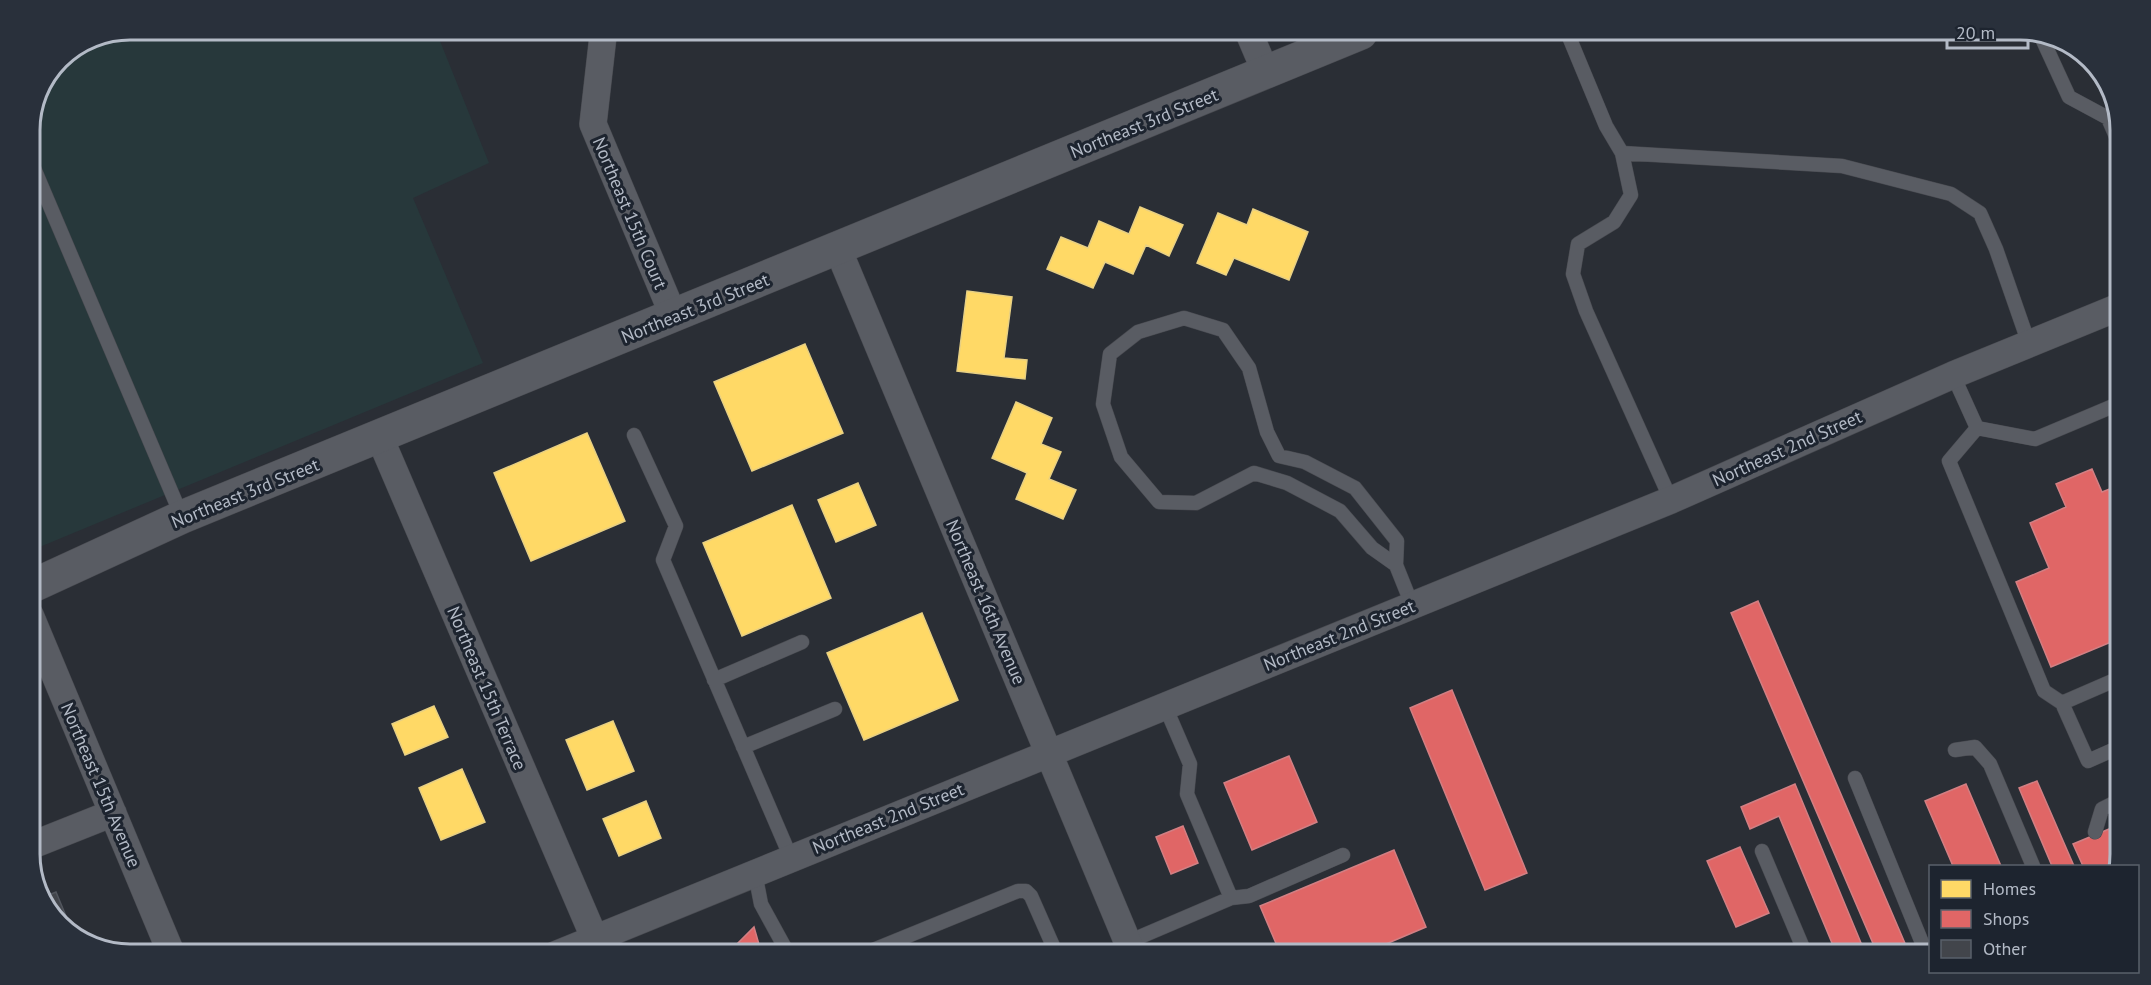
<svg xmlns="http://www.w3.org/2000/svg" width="2151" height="985" viewBox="0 0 2151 985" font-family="'PT Sans',sans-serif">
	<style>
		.green { fill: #27383b }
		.homes { fill: #ffd966; stroke: #e8d083; stroke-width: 1.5 }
		.shops { fill: #e06666; stroke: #d27f83; stroke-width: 1.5 }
		.building { fill: #42454b; stroke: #51555d; stroke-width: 1.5 }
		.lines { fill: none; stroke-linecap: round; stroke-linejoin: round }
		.service-casing { stroke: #484a50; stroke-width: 15 }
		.minor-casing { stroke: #484a50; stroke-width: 28 }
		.tertiary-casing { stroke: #484a50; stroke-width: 34 }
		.service { stroke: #595c63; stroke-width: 14 }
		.minor { stroke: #595c63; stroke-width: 27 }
		.tertiary { stroke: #595c63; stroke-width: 33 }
		.labels { text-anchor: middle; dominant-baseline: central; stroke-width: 6; stroke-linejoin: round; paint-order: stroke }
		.street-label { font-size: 18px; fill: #b3bac6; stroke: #1d242f }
		.rim { fill: none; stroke: #b3bac6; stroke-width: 3 }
	</style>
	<rect width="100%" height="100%" fill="#2a2e35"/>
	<path class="green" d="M 438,36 L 489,163 L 413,198 L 483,363 L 30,551 L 30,125 L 60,59 L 93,38 Z"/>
	<path class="homes" d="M 1140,207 L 1183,225 L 1169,256 L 1146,245 L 1133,274 L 1105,262 L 1093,288 L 1047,269 L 1061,237 L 1088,248 L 1099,221 L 1129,234 Z
		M 1253,209 L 1308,232 L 1289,280 L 1234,258 L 1226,275 L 1197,263 L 1218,213 L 1247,225 Z
		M 967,291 L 1012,297 L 1004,358 L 1027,360 L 1025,379 L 957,371 Z
		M 805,344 L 843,433 L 752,471 L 714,382 Z
		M 1016,402 L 1052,418 L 1041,444 L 1061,452 L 1049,479 L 1076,490 L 1063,519 L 1016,499 L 1027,473 L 992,458 Z
		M 587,433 L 625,521 L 531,561 L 494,473 Z
		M 858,483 L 876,525 L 836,542 L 818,500 Z
		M 792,505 L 831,598 L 742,636 L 703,543 Z
		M 922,613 L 958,700 L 864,740 L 827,653 Z
		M 434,706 L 448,737 L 405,755 L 392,724 Z
		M 613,721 L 634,771 L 587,790 L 566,740 Z
		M 462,769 L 485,822 L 441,840 L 419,788 Z
		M 646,801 L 661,838 L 619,856 L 603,819 Z"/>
	<path class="shops" d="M 2092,469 L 2102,492 L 2117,486 L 2116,640 L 2051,667 L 2016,582 L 2049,568 L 2030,523 L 2066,507 L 2056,484 Z
		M 1758,601 L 1910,955 L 1878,955 L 1731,613 Z
		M 1452,690 L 1527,873 L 1485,890 L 1410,708 Z
		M 1289,756 L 1317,822 L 1252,850 L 1224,783 Z
		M 2037,781 L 2074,866 L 2052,866 L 2019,788 Z
		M 1795,784 L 1866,955 L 1837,955 L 1779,816 L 1750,829 L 1741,807 Z
		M 1966,784 L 2001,866 L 1953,866 L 1925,801 Z
		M 1183,826 L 1198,863 L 1171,874 L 1156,837 Z
		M 2114,827 L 2113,866 L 2083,866 L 2073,844 Z
		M 1740,847 L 1769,913 L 1736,927 L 1707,861 Z
		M 1394,850 L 1426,927 L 1360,955 L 1281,955 L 1260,906 Z
		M 754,927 L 762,955 L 726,955 Z"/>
	<path class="building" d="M 56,892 L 73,933 L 51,915 L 44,897 Z"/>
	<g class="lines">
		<defs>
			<path id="service" d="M 1567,32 L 1606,126 L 1622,153 L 1842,166 L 1951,194 L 1980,213 L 1996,249 L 2029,344
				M 2040,34 L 2069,97 L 2108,118 L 2121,148
				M 1622,153 L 1631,195 L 1614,222 L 1578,244 L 1573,274 L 1586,311 L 1671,500
				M 30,159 L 182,517
				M 1953,375 L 1977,428 L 2035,439 L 2118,404
				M 1977,428 L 1949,461 L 2044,691 L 2062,703
				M 634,435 L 676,526 L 663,560 L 791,858
				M 1396,565 L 1372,548 L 1340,511 L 1287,483 L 1254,473 L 1196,503 L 1159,502 L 1121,457 L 1103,404 L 1110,354 L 1138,332 L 1184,318 L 1223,330 L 1249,368 L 1267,432 L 1279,456 L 1305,462 L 1355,488 L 1397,541 L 1396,565 L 1412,605
				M 714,680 L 802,642
				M 743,747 L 835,709
				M 2115,749 L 2088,761 L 2062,703 L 2115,680
				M 1955,750 L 1975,747 L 1990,764 L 2033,866
				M 1855,778 L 1927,955
				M 2095,832 L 2102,809 L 2114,803
				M 1762,851 L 1806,955
				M 755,873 L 761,904 L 789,955
				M 1231,898 L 1249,896 L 1343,855
				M 1128,942 L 1231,898 L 1187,794 L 1190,764 L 1165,706
				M 861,955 L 1018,891 L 1026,891 L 1031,896 L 1057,955"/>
			<path id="minor" d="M 1249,33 L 1266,73
				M 603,36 L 593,124 L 674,317
				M 838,249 L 1133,955
				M 380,438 L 594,937
				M 30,615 L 172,955
				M 30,846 L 113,813
				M 555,955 L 1671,500 L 1953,375 L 2119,307"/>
			<path id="tertiary" d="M 30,587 L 182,517 L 1361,33"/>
		</defs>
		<use href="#service" class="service-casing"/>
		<use href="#minor" class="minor-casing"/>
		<use href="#tertiary" class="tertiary-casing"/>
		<use href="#service" class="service"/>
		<use href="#minor" class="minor"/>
		<use href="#tertiary" class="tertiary"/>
	</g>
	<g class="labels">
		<g class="street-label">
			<text transform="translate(1144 123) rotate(-22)">Northeast 3rd Street</text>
			<text transform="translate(630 213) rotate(67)">Northeast 15th Court</text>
			<text transform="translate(695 308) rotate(-22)">Northeast 3rd Street</text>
			<text transform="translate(1787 448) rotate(-24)">Northeast 2nd Street</text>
			<text transform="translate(245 493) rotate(-22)">Northeast 3rd Street</text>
			<text transform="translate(986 602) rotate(67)">Northeast 16th Avenue</text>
			<text transform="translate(1339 635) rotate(-22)">Northeast 2nd Street</text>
			<text transform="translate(487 688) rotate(67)">Northeast 15th Terrace</text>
			<text transform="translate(101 785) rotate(67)">Northeast 15th Avenue</text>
			<text transform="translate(888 818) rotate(-22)">Northeast 2nd Street</text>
		</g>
	</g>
	<path d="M0 0H2151V985H0ZM130 40H2020A90 90 0 0 1 2110 130V854A90 90 0 0 1 2020 944H130A90 90 0 0 1 40 854V130A90 90 0 0 1 130 40Z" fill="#29303b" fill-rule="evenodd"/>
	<path class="rim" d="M130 40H2020A90 90 0 0 1 2110 130V854A90 90 0 0 1 2020 944H130A90 90 0 0 1 40 854V130A90 90 0 0 1 130 40Z"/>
	<rect x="1929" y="865" width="210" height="108" fill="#1d242f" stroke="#59606b" stroke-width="1.5"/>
	<rect x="1941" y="880" width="30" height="18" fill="#ffd966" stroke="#59606b" stroke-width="1.5"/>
	<text x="1983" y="895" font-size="18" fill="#b3bac6">Homes</text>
	<rect x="1941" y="910" width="30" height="18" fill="#e06666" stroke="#59606b" stroke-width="1.5"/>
	<text x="1983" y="925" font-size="18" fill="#b3bac6">Shops</text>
	<rect x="1941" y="940" width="30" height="18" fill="#42454b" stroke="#59606b" stroke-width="1.5"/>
	<text x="1983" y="955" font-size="18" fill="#b3bac6">Other</text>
	<path d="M1947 39v9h81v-9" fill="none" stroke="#b3bac6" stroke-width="3"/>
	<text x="1956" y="39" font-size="18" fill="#b3bac6" stroke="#1d242f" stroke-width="4.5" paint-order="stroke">20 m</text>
</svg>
